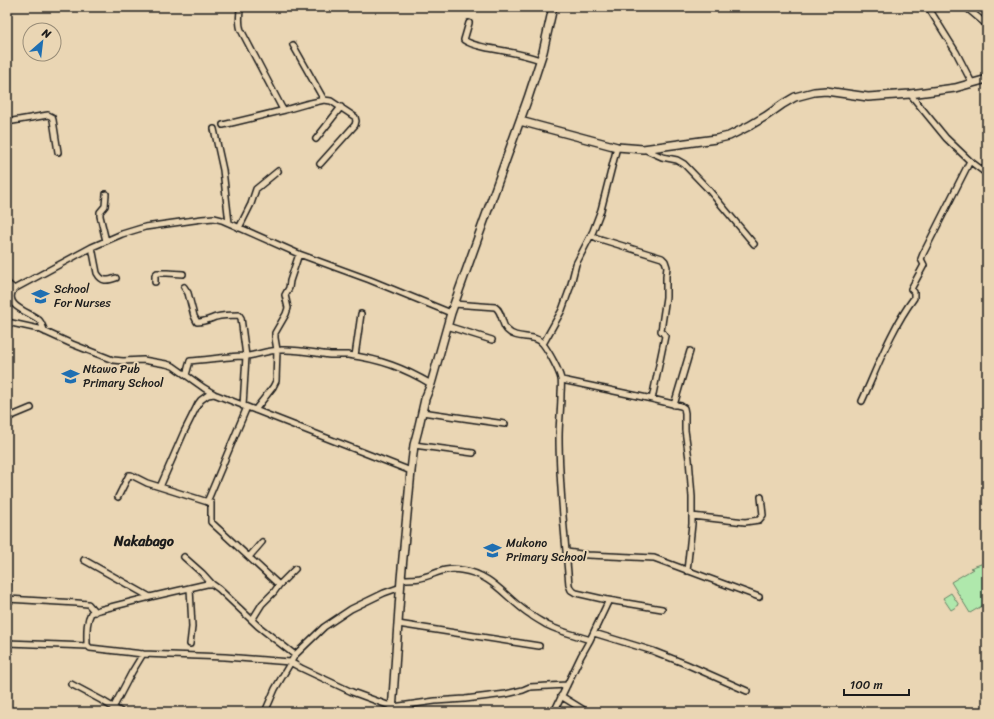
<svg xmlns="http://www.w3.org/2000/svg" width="994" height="719" viewBox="0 0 994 719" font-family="Sriracha,sans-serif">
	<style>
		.green { fill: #afe8ac; stroke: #668264 }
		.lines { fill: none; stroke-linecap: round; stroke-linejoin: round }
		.street-casing { stroke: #1c1c1c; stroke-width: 8 }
		.secondary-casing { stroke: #1c1c1c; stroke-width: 10 }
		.street { stroke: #ead6b4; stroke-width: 5 }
		.secondary { stroke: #ead6b4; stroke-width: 7 }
		.labels { text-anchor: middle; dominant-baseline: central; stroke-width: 4; stroke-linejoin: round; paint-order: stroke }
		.poi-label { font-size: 12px; fill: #1c1c1c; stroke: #ead6b4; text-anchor: start }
		.quarter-label { font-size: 14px; font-weight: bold; fill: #1c1c1c; stroke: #ead6b4 }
	</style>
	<rect width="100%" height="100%" fill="#ead6b4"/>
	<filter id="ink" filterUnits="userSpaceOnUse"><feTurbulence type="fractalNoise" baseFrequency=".025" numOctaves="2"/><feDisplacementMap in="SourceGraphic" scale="8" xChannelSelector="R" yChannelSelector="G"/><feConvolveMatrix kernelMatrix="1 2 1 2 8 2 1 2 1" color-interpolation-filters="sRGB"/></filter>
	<g filter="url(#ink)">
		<path class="green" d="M 987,561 L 987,603 L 970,613 L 951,582 L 973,569 L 970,568 L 981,564 Z
			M 951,593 L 959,605 L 951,610 L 943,598 Z"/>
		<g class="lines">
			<defs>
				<path id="street" d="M 240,7 C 240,15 238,23 241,30 L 283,110
					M 928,7 L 956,52 L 972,83
					M 967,7 L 968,9 L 987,25
					M 469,23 L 464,40 C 471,45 480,46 488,48 C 505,51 524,54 540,60
					M 293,45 L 324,100
					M 910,94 L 946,138 L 970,161 L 987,174
					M 7,122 L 48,115 L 52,117 L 53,120 L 58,152
					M 223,125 L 285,110 L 306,104 L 324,100 L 331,101 L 355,117 L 356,121 L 355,125 L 320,164
					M 214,129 L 223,170 L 229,223
					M 316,139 L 341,107
					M 644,149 L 662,157 L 677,160 L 684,164 L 708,189 L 754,244
					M 106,194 L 105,206 L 100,212 L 100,216 L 106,241
					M 239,228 L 251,204 L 256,189 L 278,171
					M 591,235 L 597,238 L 662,258 L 665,261 L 667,267 L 666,276 L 666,297 L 661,331 L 663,333 L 665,336 L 652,399
					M 92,247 L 97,273 C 102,282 107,281 116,278
					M 155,282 L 155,275 L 157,273 L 167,273 L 183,274
					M 7,283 L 14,289
					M 184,287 L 188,293 L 194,316 L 197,322 C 204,322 210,319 216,317 C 223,315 231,315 239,315 L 241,318 L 246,356 L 243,406
					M 454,304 L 495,307 C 503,312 501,324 507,330 C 517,341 535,333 543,344 C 549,352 559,370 561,379 C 562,384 561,390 561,394 C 561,408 559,423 559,437 C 559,486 565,536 569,585 L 571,590 L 576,593 L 607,600 L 608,602 L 590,640 L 581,656 L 554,712
					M 7,322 L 39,329 L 72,344 L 113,360 L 123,361 L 143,360 L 166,364 L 173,366 L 204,388 L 214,394 L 255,410 L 411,471
					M 447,326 L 492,340
					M 45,332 C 43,328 42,323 39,320 C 30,312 2,306 14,289 L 92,247 L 122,234 L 145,227 L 202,219 L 214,218 L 222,220 L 299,254 L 370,280 L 451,313
					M 543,344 L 562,310 L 570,288 L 576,264 L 593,231 L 601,210 L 617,147
					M 355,356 L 361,314
					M 186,375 L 190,361 C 204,360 217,358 230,357 C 236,356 242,356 248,356 C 259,354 270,350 281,350 C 297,349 314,353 330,355 C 336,355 342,355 348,355 C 380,359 404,368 431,384
					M 562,380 L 652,399 L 681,406 L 684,408 L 685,413 L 685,430 L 689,459 L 692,497 L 692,524 L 687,571
					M 862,401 C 878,366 891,329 914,298 L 914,292 L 911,289 L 924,265 L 921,259 L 923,254 L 970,161
					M 674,405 L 690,351
					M 255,410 L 273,387 L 276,381 L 277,350 L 275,338 L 275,333 L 286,314 L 288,308 L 285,295 L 289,288 L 290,281 L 299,254
					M 422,412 L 505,424
					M 7,418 L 31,408
					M 414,445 L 473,453
					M 160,487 L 211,503 L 211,522 L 279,585
					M 118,497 L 129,475 L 131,475 L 147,483 L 160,487 L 184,432 L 198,404 L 201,400 L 208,395 L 214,394
					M 207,502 L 247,407
					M 692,516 L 745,522 L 759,520 L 763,515 L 761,497
					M 567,552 L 588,555 L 654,558 L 759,597
					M 184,557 L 202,573 L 212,584
					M 249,557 L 262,542
					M 84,560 L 150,597
					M 401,579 C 407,579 414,579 420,578 C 435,575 443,567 461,570 C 493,574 506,599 531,615 C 536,619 542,622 547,625 C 561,632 576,635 590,640
					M 190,588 L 192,627 L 190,644
					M 7,591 L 8,583
					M 7,599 L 77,603 L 88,604 L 95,612
					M 608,600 L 662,609
					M 252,620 L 262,604 L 274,592 L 279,585 L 295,569
					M 398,624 L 539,646
					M 594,633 L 653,651 L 686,664 L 747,691
					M 7,643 L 88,646
					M 295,655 L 258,626 L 219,589 L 212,584 L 207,584 L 150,597 L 99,610 L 91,613 C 86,622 87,633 87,644 L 88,646 L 90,648 L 143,654 L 225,657 L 290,662 L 301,668 L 352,692 L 393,707 L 435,701 L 465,699 L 506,694 L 523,690 L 530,687 L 567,685
					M 71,684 L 101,700 L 121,712
					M 561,696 L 587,712
					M 111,712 L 132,672 L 143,654
					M 265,712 L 275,689 L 295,655 L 324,627 L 351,609 L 384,593 L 401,587"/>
				<path id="secondary" d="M 520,121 L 617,147 L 643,149 L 701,141 L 716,139 L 729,136 L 749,126 L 766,116 L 783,104 L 795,97 L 814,92 L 826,91 L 868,97 L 910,94 L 955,88 L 987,79
					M 392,712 L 401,579 L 411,471 L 414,445 L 418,430 L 425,399 L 431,384 L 451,313 L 528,98 L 543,52 L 553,7"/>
			</defs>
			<use href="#street" class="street-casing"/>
			<use href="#secondary" class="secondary-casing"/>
			<use href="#street" class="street"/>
			<use href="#secondary" class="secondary"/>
		</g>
	</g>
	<defs>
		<symbol id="school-bare" viewBox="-9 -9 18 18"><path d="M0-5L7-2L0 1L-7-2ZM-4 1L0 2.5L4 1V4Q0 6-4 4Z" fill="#1f6fb2" stroke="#ead6b4" stroke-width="2.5" paint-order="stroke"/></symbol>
	</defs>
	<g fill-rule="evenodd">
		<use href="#school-bare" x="28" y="284" width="25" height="25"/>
		<use href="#school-bare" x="58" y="364" width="25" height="25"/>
		<use href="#school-bare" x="480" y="538" width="25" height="25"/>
	</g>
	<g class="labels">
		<g class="poi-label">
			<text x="54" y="289">School<tspan x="54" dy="14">For Nurses</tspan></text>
			<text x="83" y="369">Ntawo Pub<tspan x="83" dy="14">Primary School</tspan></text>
			<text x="506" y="543">Mukono<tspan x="506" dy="14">Primary School</tspan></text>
		</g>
		<g class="quarter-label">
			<text x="144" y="541">Nakabago</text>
		</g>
	</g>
	<rect width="994" height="719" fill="none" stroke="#ead6b4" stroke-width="24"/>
	<rect x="12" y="12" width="970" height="695" fill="none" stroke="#1c1c1c" stroke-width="1.5" filter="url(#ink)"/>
	<g transform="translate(42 42) rotate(28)"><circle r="19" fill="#ead6b4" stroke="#988c77"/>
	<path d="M0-3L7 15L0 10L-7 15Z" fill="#1f6fb2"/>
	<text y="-6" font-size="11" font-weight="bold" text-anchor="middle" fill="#1c1c1c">N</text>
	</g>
	<path d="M844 689v6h65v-6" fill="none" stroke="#1c1c1c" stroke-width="2"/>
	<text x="850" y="689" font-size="12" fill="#1c1c1c" stroke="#ead6b4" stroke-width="3" paint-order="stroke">100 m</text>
</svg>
